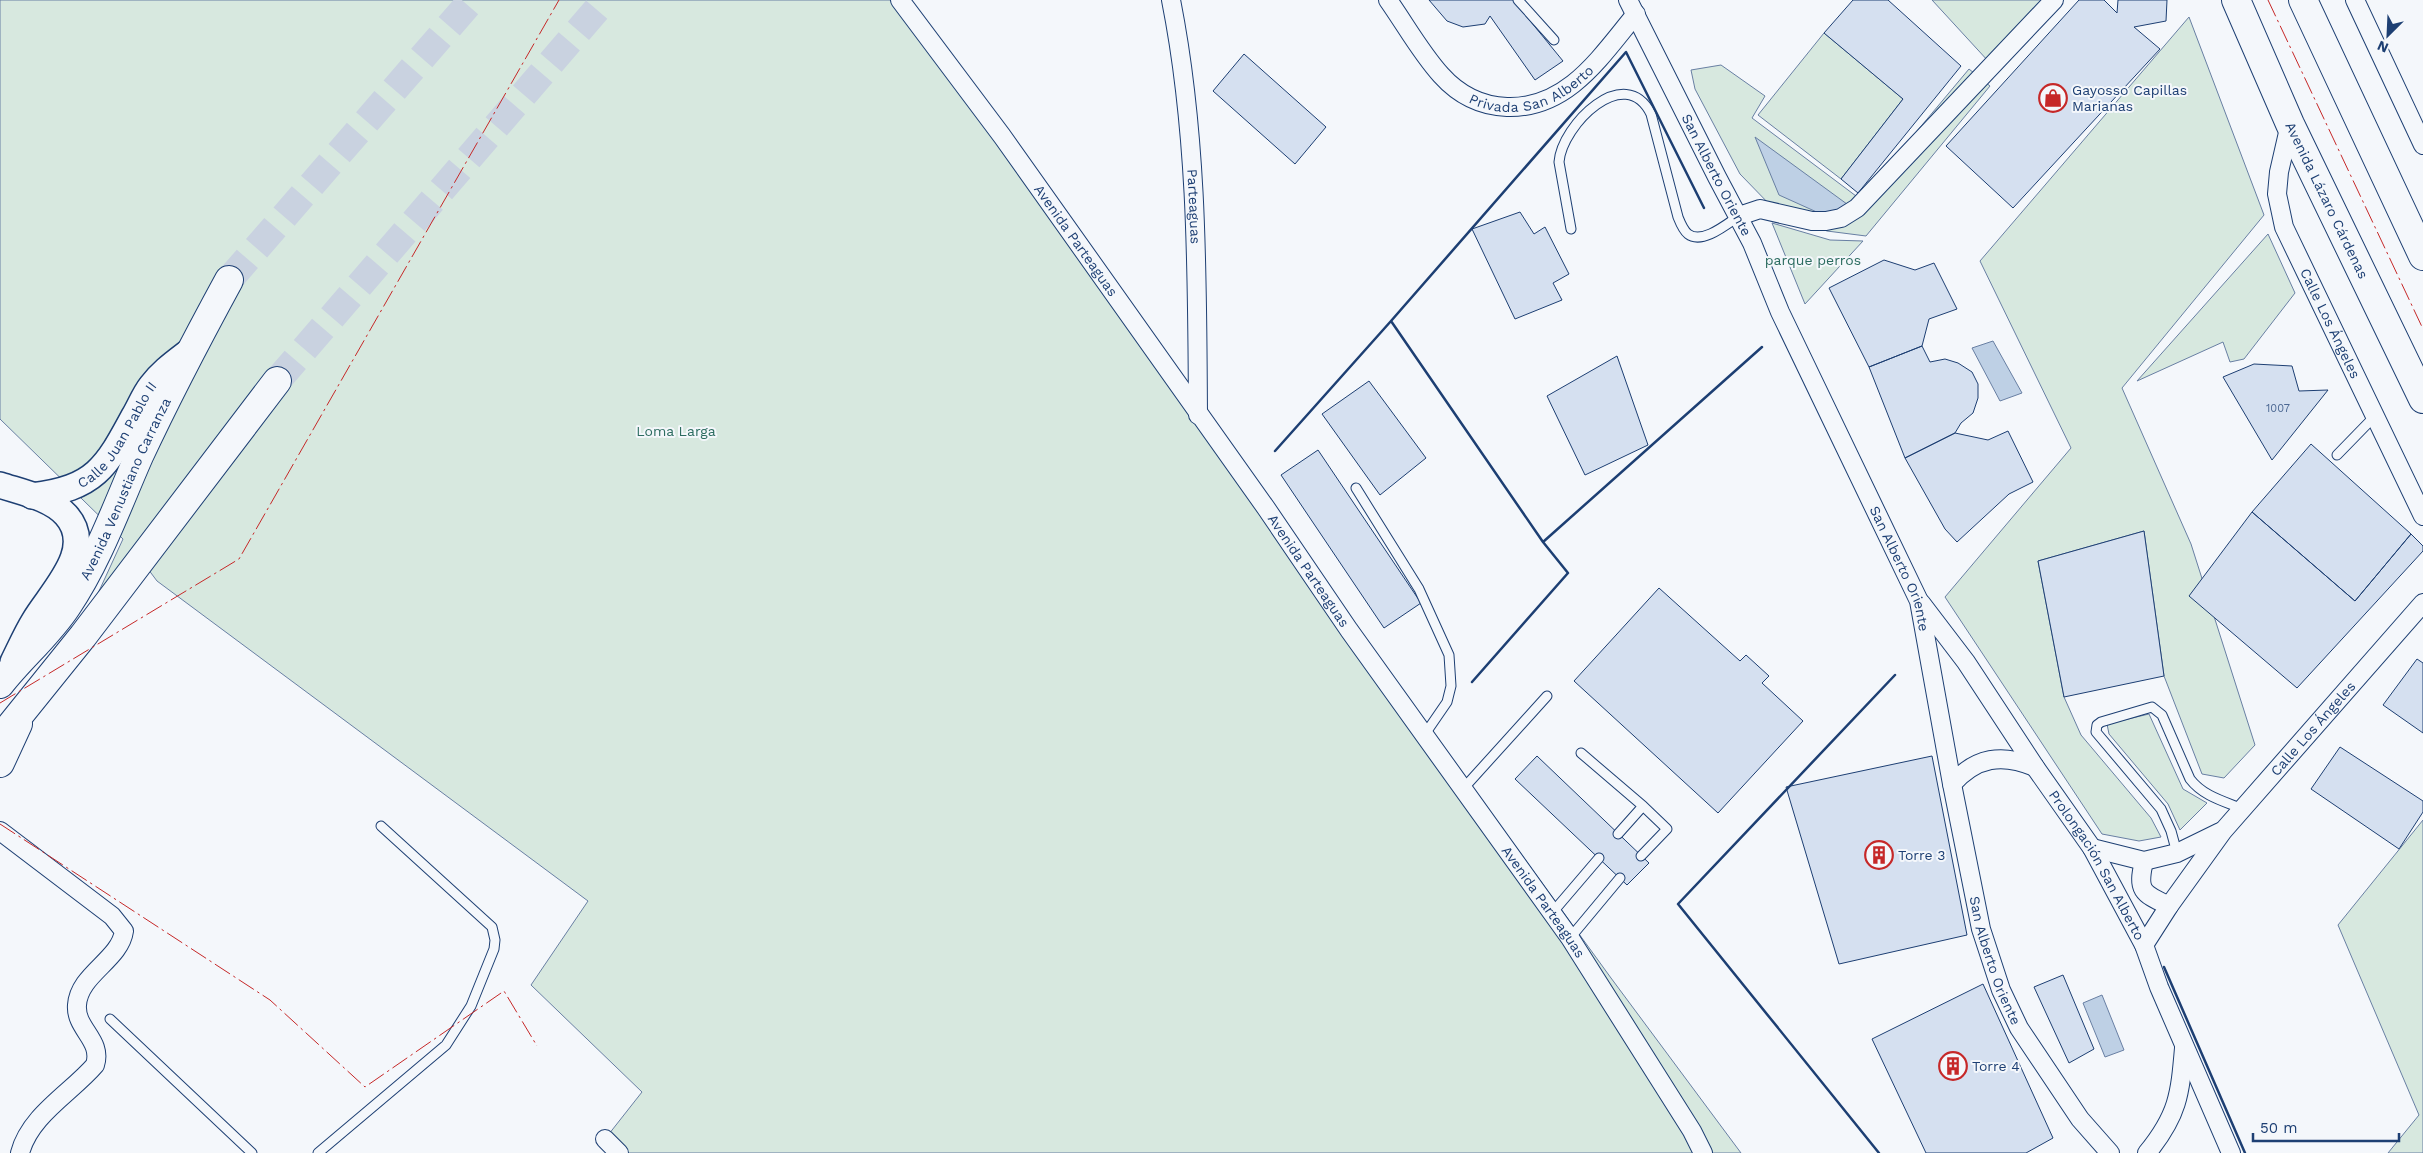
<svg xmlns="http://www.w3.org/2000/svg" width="2423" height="1153" viewBox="0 0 2423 1153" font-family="'Work Sans',sans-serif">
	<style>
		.green { fill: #d7e8df; stroke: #687fa3 }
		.water { fill: #bed0e5; stroke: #687fa3 }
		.building { fill: #d5e0f0; stroke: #1d3f73 }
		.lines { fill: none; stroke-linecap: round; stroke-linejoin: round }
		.primary-tunnel { stroke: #c9d2e0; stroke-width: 28; stroke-dasharray: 28 14; stroke-linecap: butt }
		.lane-casing { stroke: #1d3f73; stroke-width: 11 }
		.street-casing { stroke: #1d3f73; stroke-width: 20 }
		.secondary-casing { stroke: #1d3f73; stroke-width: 28 }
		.primary-casing { stroke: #1d3f73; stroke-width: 30 }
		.highway-casing { stroke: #1d3f73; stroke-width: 30 }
		.lane { stroke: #f4f7fb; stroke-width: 9 }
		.street { stroke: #f4f7fb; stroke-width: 18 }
		.secondary { stroke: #f4f7fb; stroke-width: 25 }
		.primary { stroke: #f4f7fb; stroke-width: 28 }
		.highway { stroke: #f4f7fb; stroke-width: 28 }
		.wall { stroke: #1d3f73; stroke-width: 2.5 }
		.power { stroke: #c62828; stroke-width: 1; stroke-dasharray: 18 4 2.5 4; stroke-linecap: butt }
		.labels { text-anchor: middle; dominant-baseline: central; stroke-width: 4; stroke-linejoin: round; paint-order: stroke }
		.number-label { font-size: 11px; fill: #4b6792 }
		.street-label { font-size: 14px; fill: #1d3f73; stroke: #f4f7fb }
		.poi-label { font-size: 14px; fill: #1d3f73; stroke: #f4f7fb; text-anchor: start }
		.park-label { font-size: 14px; fill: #2c6c60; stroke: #f4f7fb }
	</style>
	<rect width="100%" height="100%" fill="#f4f7fb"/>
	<path class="green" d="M 0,0 L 890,0 L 1198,409 L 1611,978 L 1741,1153 L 619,1153 L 605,1139 L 642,1092 L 531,985 L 588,901 L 157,581 L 136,553 L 94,602 L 123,539 L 0,419 Z
		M 1932,0 L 2050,0 L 1989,62 Z
		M 2189,17 L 2264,215 L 2122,388 L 2191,544 L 2255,745 L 2224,778 L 2202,774 L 2164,676 L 2144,531 L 2038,561 L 2064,697 L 2081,735 L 2151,818 L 2161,837 L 2139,841 L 2102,834 L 1945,597 L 2071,448 L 1980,261 Z
		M 1824,33 L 1903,99 L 1841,179 L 1758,115 Z
		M 1721,65 L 1765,96 L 1752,118 L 1860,199 L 1969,69 L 1990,86 L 1866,236 L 1827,231 L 1774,209 L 1740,174 L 1695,89 L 1691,70 Z
		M 1772,223 L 1830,240 L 1863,241 L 1805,304 Z
		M 2268,234 L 2295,293 L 2244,359 L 2230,362 L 2223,342 L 2137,381 Z
		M 2149,714 L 2183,789 L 2207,803 L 2180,830 L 2168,804 L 2109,734 L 2107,724 Z
		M 2423,820 L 2423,1153 L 2388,1153 L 2419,1115 L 2338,925 Z"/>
	<path class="water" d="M 1755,137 L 1851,207 L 1830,218 L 1779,195 Z
		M 1993,341 L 2022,393 L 2000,401 L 1972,348 Z
		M 2102,995 L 2124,1050 L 2105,1057 L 2083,1003 Z"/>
	<path class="building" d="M 1429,0 L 1513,0 L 1563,61 L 1535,80 L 1490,16 L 1485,24 L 1463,27 L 1447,21 Z
		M 1853,0 L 1888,0 L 1961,66 L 1858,193 L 1841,179 L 1903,99 L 1824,33 Z
		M 2079,0 L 2104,0 L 2117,13 L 2118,0 L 2167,0 L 2166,21 L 2134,27 L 2160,49 L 2013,208 L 1946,146 Z
		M 1244,54 L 1326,127 L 1295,164 L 1213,91 Z
		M 1520,212 L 1534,234 L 1545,227 L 1569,274 L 1553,283 L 1562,300 L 1515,319 L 1472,229 Z
		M 1884,260 L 1915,270 L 1934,263 L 1957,309 L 1929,319 L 1922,346 L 1869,367 L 1829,288 Z
		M 1922,346 L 1930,362 L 1945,359 L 1958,363 L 1972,372 L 1978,384 L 1978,398 L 1973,413 L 1961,423 L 1955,433 L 1905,458 L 1869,367 Z
		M 1617,356 L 1648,445 L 1585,475 L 1547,396 Z
		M 2254,364 L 2292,366 L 2299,391 L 2328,390 L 2272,460 L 2223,377 Z
		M 1369,381 L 1426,458 L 1380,495 L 1322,414 Z
		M 2008,431 L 2033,482 L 2009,494 L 1957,542 L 1945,529 L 1905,458 L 1955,433 L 1988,440 Z
		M 2311,444 L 2411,534 L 2355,601 L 2252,512 Z
		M 1318,450 L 1421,603 L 1384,628 L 1281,475 Z
		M 2252,512 L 2355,601 L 2411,534 L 2423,546 L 2423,551 L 2297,688 L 2189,596 Z
		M 2144,531 L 2164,676 L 2064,697 L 2038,561 Z
		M 1659,588 L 1740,661 L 1746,655 L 1769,676 L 1762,683 L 1803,721 L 1718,813 L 1574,681 Z
		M 2417,659 L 2423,663 L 2423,733 L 2383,705 Z
		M 2340,747 L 2423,801 L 2423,812 L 2399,849 L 2311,789 Z
		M 1537,756 L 1649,863 L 1627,885 L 1515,779 Z
		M 1932,756 L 1967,935 L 1839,964 L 1786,787 Z
		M 2063,975 L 2094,1049 L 2069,1063 L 2034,987 Z
		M 1983,984 L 2053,1138 L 2026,1153 L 1926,1153 L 1872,1039 Z"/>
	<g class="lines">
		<path class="primary-tunnel" d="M 229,280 L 472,0
			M 277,381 L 605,0"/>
		<defs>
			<path id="lane" d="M 1518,0 L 1554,40
				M 1571,229 L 1559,162 C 1562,125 1625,62 1651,114 L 1678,217 C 1680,222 1683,230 1688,234 C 1702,245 1727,224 1739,216
				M 2337,455 L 2375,416
				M 1356,488 L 1419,589 L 1449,655 L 1451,686 L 1447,702 L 1425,734
				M 1581,753 L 1643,806
				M 1462,790 L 1547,696
				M 1618,834 L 1643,806 L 1667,829 L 1641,856
				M 2177,853 L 2171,831 L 2161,809 L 2096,732 L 2097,725 L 2101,722 L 2152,707 L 2162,715 L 2190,779 C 2203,796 2223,801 2243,809
				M 1552,913 L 1599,858
				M 1570,938 L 1620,878
				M 110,1019 L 252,1153
				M 318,1153 L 446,1045 L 471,1006 L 494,949 L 495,940 L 492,927 L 381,826"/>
			<g id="street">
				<path id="s1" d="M 900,0 L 1002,136 L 1266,508 L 1349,630 L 1570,938 L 1692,1131 L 1703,1153"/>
				<path id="s2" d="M 1171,0 C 1198,136 1197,277 1198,415"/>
				<path id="s3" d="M 1388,0 C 1405,24 1421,53 1441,75 C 1458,94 1480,106 1507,107 C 1568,109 1601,56 1636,14"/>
				<path id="s4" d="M 1628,0 L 1717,177 L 1752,243 L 1780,312 L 1919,601 L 1952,784 L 1981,929 L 2001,990 L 2019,1028 L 2080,1119 L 2110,1153"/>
				<path d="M 2355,0 L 2423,145"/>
				<path id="s5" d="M 2290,124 L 2279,172 L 2277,194 L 2284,227 L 2423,516"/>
				<path d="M 1739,216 L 1760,209 L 1812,221 L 1826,221 L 1841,218 L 1857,208 L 2054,0"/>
				<path id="s6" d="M 1921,603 L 1966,662 L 2035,767 L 2092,848 L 2144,945 L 2159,987 L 2231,1153"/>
				<path d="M 1952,784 C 1976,757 2002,753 2035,767"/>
				<path d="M 0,831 L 112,916 L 124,931 C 120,960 79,974 77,1005 C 75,1029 103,1040 95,1065 C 71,1093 30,1115 20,1153"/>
				<path d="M 2092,848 L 2144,861 L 2177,853 L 2220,832"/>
				<path d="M 2144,861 C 2137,891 2142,893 2169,906"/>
				<path id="s7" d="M 2144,945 L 2169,906 L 2223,831 L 2423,603"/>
				<path d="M 605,1139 L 619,1153"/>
				<path d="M 2147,1153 C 2178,1115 2180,1095 2184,1048"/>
			</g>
			<g id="secondary">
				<path d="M 0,485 C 21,492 51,498 66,515 C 97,549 51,592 34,621 C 26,634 20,648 13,662"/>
				<path id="s8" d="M 32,496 C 95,488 106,468 134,416 C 140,406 144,395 151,386 C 162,371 177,361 191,350"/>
			</g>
			<g id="primary">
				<path id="s9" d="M 0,684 C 21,657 48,635 67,606 C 98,560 117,506 139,456 C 167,396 198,337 229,280"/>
				<path d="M 0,739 L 83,636 L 277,381"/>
				<path d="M 0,763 L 18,724"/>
			</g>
			<g id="highway">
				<path id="s10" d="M 2236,0 L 2290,124 L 2423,399"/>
				<path d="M 2303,0 L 2423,256"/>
			</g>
		</defs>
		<use href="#lane" class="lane-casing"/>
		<use href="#street" class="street-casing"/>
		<use href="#secondary" class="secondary-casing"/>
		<use href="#primary" class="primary-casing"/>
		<use href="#highway" class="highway-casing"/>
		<use href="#lane" class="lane"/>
		<use href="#street" class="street"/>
		<use href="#secondary" class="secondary"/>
		<use href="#primary" class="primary"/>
		<use href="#highway" class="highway"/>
		<path class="wall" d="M 1704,208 L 1626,52 L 1391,321 L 1543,542 L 1762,347
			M 1275,451 L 1391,321
			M 1472,682 L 1568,573 L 1543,542
			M 2164,967 L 2245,1153
			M 1879,1153 L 1678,904 L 1895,675"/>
		<path class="power" d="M 2268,0 L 2423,329
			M 0,703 L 239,559 L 559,0
			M 0,824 L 270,1000 L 365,1087 L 504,991 L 537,1046"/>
	</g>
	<defs>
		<symbol id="shop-ring" viewBox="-11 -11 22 22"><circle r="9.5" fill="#f4f7fb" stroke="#c62828" stroke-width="1.5"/><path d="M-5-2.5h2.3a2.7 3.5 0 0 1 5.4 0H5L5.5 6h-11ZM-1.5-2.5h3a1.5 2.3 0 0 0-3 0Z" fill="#c62828"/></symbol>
		<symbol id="building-ring" viewBox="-11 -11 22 22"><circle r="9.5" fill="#f4f7fb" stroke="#c62828" stroke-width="1.5"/><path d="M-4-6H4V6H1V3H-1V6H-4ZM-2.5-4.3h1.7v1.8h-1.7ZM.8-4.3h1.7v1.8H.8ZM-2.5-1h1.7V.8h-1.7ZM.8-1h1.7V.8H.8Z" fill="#c62828"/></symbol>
	</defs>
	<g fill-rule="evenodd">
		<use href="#shop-ring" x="2037" y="82" width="32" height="32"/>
		<use href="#building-ring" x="1863" y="839" width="32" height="32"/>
		<use href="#building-ring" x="1937" y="1050" width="32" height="32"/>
	</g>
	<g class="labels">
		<g class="number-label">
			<text x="2278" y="408">1007</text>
		</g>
		<g class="street-label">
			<text stroke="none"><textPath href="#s3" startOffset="196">Privada San Alberto</textPath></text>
			<text stroke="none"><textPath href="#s4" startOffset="196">San Alberto Oriente</textPath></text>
			<text stroke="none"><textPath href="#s10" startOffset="220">Avenida Lázaro Cárdenas</textPath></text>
			<text stroke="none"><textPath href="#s2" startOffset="208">Parteaguas</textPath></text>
			<text stroke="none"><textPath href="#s1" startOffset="298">Avenida Parteaguas</textPath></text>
			<text stroke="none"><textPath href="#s5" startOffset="212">Calle Los Ángeles</textPath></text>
			<text stroke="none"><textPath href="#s8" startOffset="112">Calle Juan Pablo II</textPath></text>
			<text stroke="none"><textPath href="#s9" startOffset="234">Avenida Venustiano Carranza</textPath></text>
			<text stroke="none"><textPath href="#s4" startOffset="631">San Alberto Oriente</textPath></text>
			<text stroke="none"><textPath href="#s1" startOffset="702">Avenida Parteaguas</textPath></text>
			<text stroke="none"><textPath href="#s7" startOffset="275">Calle Los Ángeles</textPath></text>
			<text stroke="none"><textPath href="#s6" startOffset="316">Prolongación San Alberto</textPath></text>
			<text stroke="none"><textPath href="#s1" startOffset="1108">Avenida Parteaguas</textPath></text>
			<text stroke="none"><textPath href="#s4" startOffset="1036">San Alberto Oriente</textPath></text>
		</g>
		<g class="poi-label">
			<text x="2072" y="90">Gayosso Capillas<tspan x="2072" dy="16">Marianas</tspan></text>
			<text x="1898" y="855">Torre 3</text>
			<text x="1972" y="1066">Torre 4</text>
		</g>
		<g class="park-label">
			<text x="1813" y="260">parque perros</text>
			<text x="676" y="431">Loma Larga</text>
		</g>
	</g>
	<g transform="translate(2388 35) rotate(204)" stroke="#f4f7fb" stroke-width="4" paint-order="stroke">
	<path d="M0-4L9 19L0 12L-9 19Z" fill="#1d3f73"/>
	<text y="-8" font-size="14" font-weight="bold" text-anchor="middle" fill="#1d3f73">N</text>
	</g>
	<path d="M2253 1133v8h146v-8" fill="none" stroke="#1d3f73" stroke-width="2.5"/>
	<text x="2260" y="1133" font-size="15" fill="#1d3f73" stroke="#f4f7fb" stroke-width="4" paint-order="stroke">50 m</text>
</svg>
